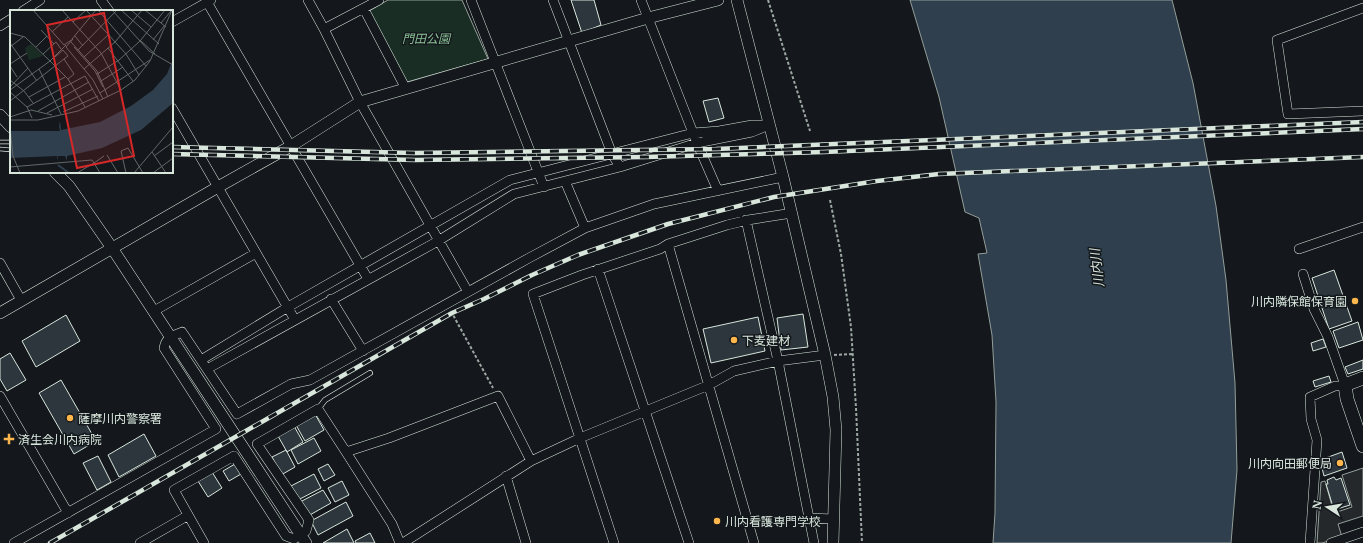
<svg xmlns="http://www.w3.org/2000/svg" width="1363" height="543" viewBox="0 0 1363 543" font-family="Merriweather,'Noto Sans JP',serif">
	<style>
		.green { fill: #1a2d24; stroke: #939e99 }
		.parking { fill: #24282b; stroke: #939e99 }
		.water { fill: #2f3f4d; stroke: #939e99 }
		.building { fill: #2c363c; stroke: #d8e6dc }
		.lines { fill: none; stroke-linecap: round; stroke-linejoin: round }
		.service-casing { stroke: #d8e6dc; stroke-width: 6 }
		.minor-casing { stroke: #d8e6dc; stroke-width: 10 }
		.tertiary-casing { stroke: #d8e6dc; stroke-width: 12 }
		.secondary-casing { stroke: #d8e6dc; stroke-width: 14 }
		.path { stroke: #9da8a2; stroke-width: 2; stroke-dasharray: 3 2; stroke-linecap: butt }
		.service { stroke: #14181c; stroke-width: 4.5 }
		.minor { stroke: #14181c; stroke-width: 9 }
		.tertiary { stroke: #14181c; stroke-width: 11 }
		.secondary { stroke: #14181c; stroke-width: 13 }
		.rail-casing { stroke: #d8e6dc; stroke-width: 4.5 }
		.rail { stroke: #14181c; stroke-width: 3; stroke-dasharray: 9; stroke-linecap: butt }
		.poi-dot { fill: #ffb74d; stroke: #14181c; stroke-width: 1.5 }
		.labels { text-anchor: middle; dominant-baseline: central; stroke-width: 3; stroke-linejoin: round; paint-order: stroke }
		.park-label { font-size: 12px; font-style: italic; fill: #8ac095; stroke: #14181c }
		.poi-label { font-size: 12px; fill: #d8e6dc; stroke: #14181c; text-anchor: start }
		.water-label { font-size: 13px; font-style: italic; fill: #d8e6dc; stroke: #14181c }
		.inset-river { fill: none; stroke: #2f3f4d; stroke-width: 2 }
		.inset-road { fill: none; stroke: #626a69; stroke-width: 1 }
		.view { fill: #d62828; fill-opacity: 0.15; stroke: #d62828; stroke-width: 2 }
		.inset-edge { fill: none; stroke: #d8e6dc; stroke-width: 2 }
	</style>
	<rect width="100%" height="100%" fill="#14181c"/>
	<path class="green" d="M 388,0 L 462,0 L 488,59 L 407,82 L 369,11 Z"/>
	<path class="parking" d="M 1363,468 L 1363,516 L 1338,524 L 1342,537 L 1322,543 L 1317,543 L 1321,482 L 1325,481 L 1334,513 L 1352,507 L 1342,475 Z"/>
	<path class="water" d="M 910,0 L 1172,0 L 1193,83 L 1216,206 L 1226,280 L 1235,383 L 1237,470 L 1231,543 L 993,543 L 995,513 L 996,402 L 992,335 L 978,254 L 987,253 L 979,218 L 965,212 L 939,97 Z"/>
	<path class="building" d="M 571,0 L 594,0 L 601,25 L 582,33 Z
		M 718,98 L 724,118 L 709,122 L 703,101 Z
		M 1334,270 L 1352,321 L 1329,329 L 1312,278 Z
		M 803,314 L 808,347 L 781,350 L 777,318 Z
		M 66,315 L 80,341 L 36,367 L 22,341 Z
		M 758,317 L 765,351 L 711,363 L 703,329 Z
		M 1358,322 L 1363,340 L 1339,348 L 1333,331 Z
		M 1323,339 L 1326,347 L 1313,351 L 1311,343 Z
		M 10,353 L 26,380 L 7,391 L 0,379 L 0,359 Z
		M 1363,360 L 1363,369 L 1348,374 L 1345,367 Z
		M 1329,376 L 1331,382 L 1315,387 L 1313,381 Z
		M 61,380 L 96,441 L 74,454 L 39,393 Z
		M 315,414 L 324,430 L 305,441 L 296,425 Z
		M 294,426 L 303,442 L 287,452 L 278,436 Z
		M 144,434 L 156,456 L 119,477 L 108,455 Z
		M 314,438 L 321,451 L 298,464 L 291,450 Z
		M 286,450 L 295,467 L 281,475 L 272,457 Z
		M 1342,452 L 1347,468 L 1324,476 L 1322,468 L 1326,467 L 1323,459 Z
		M 98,456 L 111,482 L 97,490 L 83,463 Z
		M 235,464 L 241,474 L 229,481 L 223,471 Z
		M 328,464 L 335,475 L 324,481 L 318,469 Z
		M 212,472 L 222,488 L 208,497 L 198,481 Z
		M 314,474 L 321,488 L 298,500 L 291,486 Z
		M 1334,477 L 1336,480 L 1341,478 L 1350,505 L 1334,510 L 1326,484 L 1328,484 L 1327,480 Z
		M 342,481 L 349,495 L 335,502 L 328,488 Z
		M 323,490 L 331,503 L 308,516 L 300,502 Z
		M 346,502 L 353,516 L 318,535 L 311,521 Z
		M 347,529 L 354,543 L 323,543 Z
		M 370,533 L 375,543 L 356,543 L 355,541 Z"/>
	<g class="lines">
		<defs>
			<path id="service" d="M 318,409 L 325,400 L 370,373"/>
			<path id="minor" d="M 101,0 L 109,11
				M 308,0 L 324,29 L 360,102 L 468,292
				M 471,0 L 544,187
				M 553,0 L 612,154 L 620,167
				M 641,0 L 697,143 L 718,191
				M 207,2 L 368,279
				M 1363,8 L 1277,40 L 1288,114 L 1363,111
				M 364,9 L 406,89
				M 23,11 L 40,0
				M 172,22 L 211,0
				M 0,26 L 11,19
				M 324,29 L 379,0
				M 172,108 L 295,320
				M 565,181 L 585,228
				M 746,220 L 778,361 L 814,543
				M 668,244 L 754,543
				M 1299,249 L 1363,227
				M 0,263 L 21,300
				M 598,269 L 689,543
				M 1303,274 L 1314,309 L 1328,337 L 1345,385 L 1335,386 L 1310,397 L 1311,419 L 1317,440 L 1310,543
				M 331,299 L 363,351
				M 154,311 L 256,253
				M 201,360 L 288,307 L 510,180 L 693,133 L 719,131 L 752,125 L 769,125
				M 207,369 L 438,241 L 514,194 L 620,167 L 697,143 L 752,132 L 764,127
				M 0,396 L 68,513
				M 506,476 L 526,543
				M 809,518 L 834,519
				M 14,543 L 216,429 L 164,348 C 166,337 173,336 182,332 L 237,414 L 291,384 L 310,380 L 529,258 L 585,228 L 654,204 L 783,177
				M 140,543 L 187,516
				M 204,543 L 174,490 L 234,456 L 286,536 L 294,539 L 306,531 L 309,520 L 257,444 L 318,409 L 346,452
				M 400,543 L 392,524 L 346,452 L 389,438 L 498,396 L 531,461
				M 403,543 L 531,461 L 580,438 L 709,385 L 734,371 L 778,361 L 825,355
				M 614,543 L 533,294 L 582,275 L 660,249 L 668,244 L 727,225 L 748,220 L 792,213
				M 1331,543 L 1363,532"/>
			<path id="tertiary" d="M 737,0 L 783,177 L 825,355 L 833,397 L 836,430 L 833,543
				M 0,115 L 11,127
				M 55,172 L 69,186 L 112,248 L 306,543
				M 0,313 L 218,187 L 291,146 L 360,102 L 648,18 L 718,0"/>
			<path id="secondary" d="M 1363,378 L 1345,385 L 1347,399 L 1363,446"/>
		</defs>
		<use href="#service" class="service-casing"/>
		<use href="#minor" class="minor-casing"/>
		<use href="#tertiary" class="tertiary-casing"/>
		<use href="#secondary" class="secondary-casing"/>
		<path class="path" d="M 768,0 L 810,131
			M 830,200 L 841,254 L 851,327 L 856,408 L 862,543
			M 452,311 L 452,313 L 493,388
			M 834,355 L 852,354"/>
		<use href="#service" class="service"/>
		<use href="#minor" class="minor"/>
		<use href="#tertiary" class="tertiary"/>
		<use href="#secondary" class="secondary"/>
		<defs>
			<path id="rail" d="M 0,142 L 11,142
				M 172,147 L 414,153 L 716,149 L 1363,122
				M 0,149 L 11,150
				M 172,154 L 415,160 L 645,157 L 824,152 L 1363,129
				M 50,543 L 452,313 L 484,299 L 532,275 L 578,255 L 668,224 L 774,197 L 877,181 L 939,174 L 1363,157"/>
		</defs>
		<use href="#rail" class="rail-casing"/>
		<use href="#rail" class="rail"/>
	</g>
	<g class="poi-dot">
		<circle cx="1355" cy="301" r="4"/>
		<circle cx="734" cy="340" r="4"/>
		<circle cx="70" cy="418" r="4"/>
		<path d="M7 433h4v4h4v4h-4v4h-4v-4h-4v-4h4z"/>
		<circle cx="1340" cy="463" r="4"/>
		<circle cx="717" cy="521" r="4"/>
	</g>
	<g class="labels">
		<g class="park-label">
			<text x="426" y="38">門田公園</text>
		</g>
		<g class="poi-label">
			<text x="1347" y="301" text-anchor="end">川内隣保館保育園</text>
			<text x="742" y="340">下麦建材</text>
			<text x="78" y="418">薩摩川内警察署</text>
			<text x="18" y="439">済生会川内病院</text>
			<text x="1332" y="463" text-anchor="end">川内向田郵便局</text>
			<text x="725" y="521">川内看護専門学校</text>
		</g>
		<g class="water-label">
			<text transform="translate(1097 268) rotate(-97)">川内川</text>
		</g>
	</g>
	<g transform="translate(10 10)">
		<rect width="163" height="163" fill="#14181c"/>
		<path d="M 21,34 L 33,46 L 19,50 L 15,38 Z" fill="#1a2d24"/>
		<path d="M 163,49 L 163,93 L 131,120 L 92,138 L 57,146 L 57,151 L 55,146 L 48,146 L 48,151 L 47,146 L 0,148 L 0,121 L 50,121 L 49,116 L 50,111 L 51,120 L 90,112 L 121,96 L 143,80 L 157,64 Z" fill="#2f3f4d"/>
		<path class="inset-river" d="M 48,155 L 59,163"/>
		<path class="inset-road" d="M 23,0 L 54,35 L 63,29 L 56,37 L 83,70 L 93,89M 52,0 L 91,43 L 111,80M 76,0 L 116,44 L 129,65M 88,0 L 136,56M 102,0 L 139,41 L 163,55M 111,0 L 149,34M 121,0 L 141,17M 135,0 L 156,17M 63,12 L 76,0M 151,13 L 161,1M 31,20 L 44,34M 42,22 L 58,7M 0,23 L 15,27 L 40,51 L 58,69 L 75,97M 65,26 L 73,36M 62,29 L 86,0M 130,30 L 145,44M 143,30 L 154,16M 61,32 L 87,61 L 98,87M 0,33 L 27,71M 0,37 L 13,27M 26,37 L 37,26M 64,37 L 85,61 L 93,77M 98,38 L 123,71M 68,40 L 107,0M 33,44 L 46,32 L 51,39M 45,47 L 53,40 L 58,46 L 54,49M 74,47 L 98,25M 0,54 L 17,43M 0,56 L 7,67M 29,59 L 51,104M 74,59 L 105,32 L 132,0M 87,64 L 109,50 L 130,31 L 155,0M 0,70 L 14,81M 91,71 L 113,57M 0,77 L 18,58M 0,80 L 40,51 L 56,35M 14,81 L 23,93M 0,82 L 17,97 L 22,108M 90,83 L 140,50M 19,87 L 55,67M 0,91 L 54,49 L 64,64 L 58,69M 17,97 L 75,66 L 89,91M 28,101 L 79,72M 53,102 L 88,86M 37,103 L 83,79M 0,107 L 21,100 L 42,105M 0,110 L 28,110 L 68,101 L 111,80 L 125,70 L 140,51 L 162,0M 0,118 L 3,146 L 10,163M 142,142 L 156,163M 97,145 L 108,163M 144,146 L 163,132M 0,157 L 82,150 L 84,153 L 94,146M 67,163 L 84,153 L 90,163M 116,163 L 111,141 L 118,138 L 133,163M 124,163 L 163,117M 143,163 L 163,148"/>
		<path class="view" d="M 94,3 L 124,146 L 67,158 L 37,15 Z"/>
		<rect width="163" height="163" class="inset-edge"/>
	</g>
	<g transform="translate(1327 507) rotate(282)" stroke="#14181c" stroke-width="3" paint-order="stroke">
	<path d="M0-3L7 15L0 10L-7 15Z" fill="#d8e6dc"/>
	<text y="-6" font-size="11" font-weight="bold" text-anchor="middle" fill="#d8e6dc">N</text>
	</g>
</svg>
